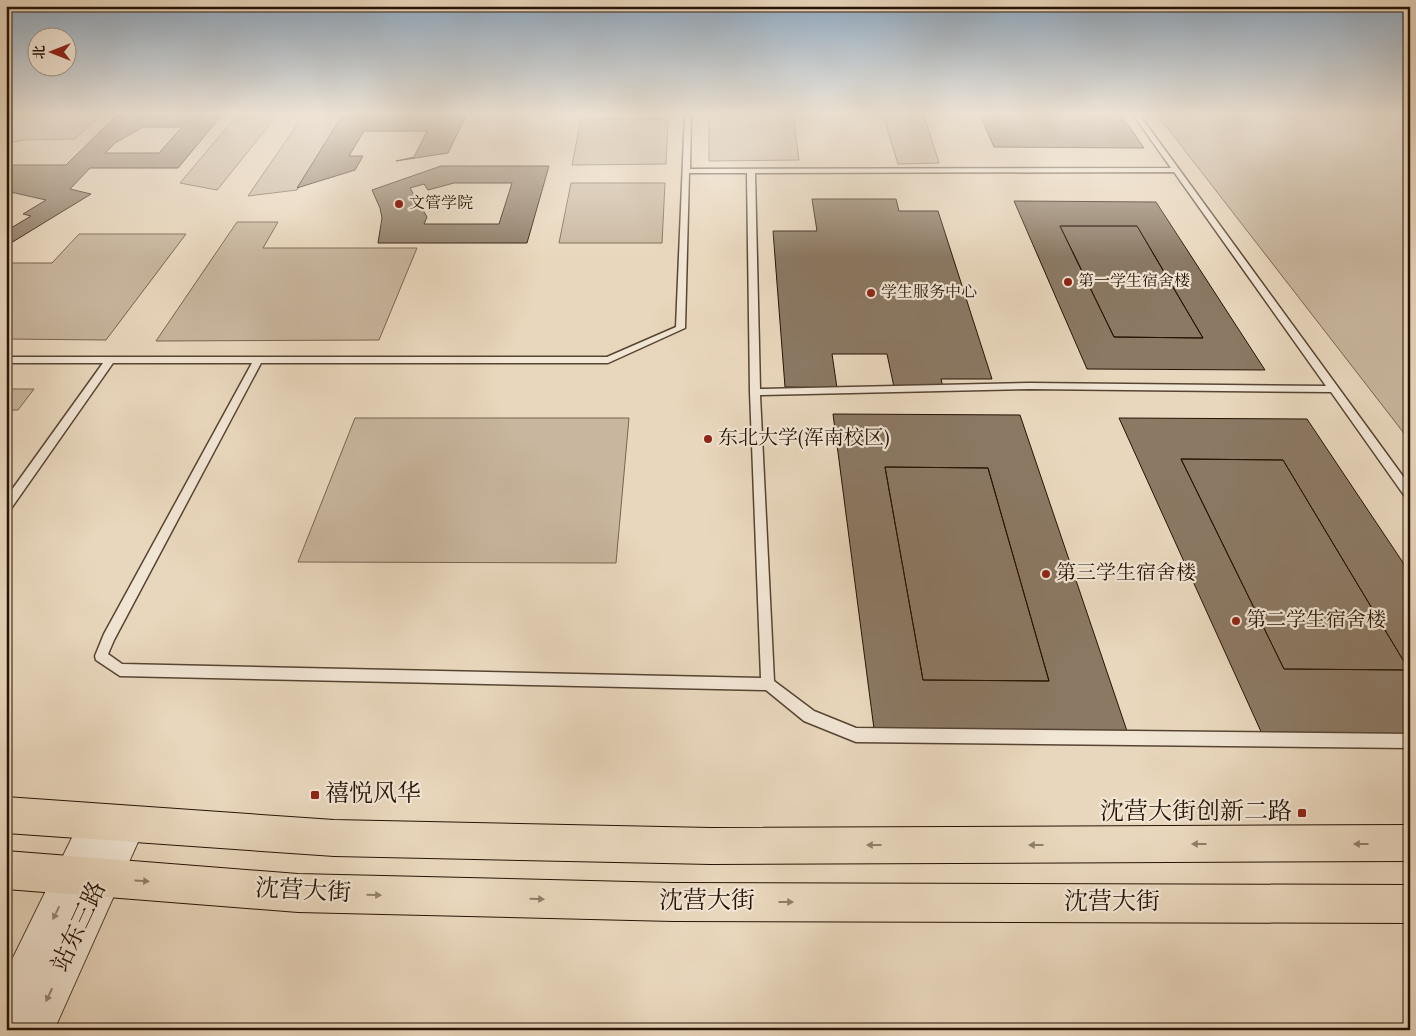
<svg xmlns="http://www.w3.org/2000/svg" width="1416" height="1036" viewBox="0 0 1416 1036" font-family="Vollkorn,'Noto Serif SC',serif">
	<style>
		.green { fill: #c8b69e; stroke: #776451 }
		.building { fill: #8b7964; stroke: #261304; fill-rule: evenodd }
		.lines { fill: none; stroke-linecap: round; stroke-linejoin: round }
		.service-casing { stroke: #574432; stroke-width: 3 }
		.tertiary-casing { stroke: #574432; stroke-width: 2 }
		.primary-casing { stroke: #261304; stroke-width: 2 }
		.service { fill: #f1e5d4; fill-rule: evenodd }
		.tertiary { fill: #f1e5d4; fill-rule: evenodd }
		.primary { fill: #e9d7bd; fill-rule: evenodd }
		.oneway { fill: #917f6a }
		.oneway2 { fill: #968676 }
		.poi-dot { fill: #8f2418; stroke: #f1e5d4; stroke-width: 2 }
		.labels { text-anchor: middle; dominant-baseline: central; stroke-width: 4.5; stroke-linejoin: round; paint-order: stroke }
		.far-poi-label { font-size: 16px; fill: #261304; stroke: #f1e5d4; text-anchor: start }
		.poi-label { font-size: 20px; fill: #261304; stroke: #f1e5d4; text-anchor: start }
		.near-poi-label { font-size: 24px; fill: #261304; stroke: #f1e5d4; text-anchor: start }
		.near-street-label { font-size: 24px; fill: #261304; stroke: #f1e5d4 }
	</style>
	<rect width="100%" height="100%" fill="#e9d7bd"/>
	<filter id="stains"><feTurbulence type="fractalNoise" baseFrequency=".004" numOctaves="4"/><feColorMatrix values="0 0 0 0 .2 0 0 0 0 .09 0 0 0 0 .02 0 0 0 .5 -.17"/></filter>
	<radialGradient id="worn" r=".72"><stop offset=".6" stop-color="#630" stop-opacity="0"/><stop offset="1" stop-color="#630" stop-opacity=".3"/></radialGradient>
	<path class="green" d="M 13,113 L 103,113 L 75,139 L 23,140 L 6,144 L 6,115 Z
		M 239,113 L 279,113 L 217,190 L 180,183 Z
		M 305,113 L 348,113 L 297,190 L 248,196 Z
		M 709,113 L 923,113 L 939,163 L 898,164 L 883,115 L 793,115 L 799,160 L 709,161 Z
		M 1155,113 L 1410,113 L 1410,441 L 1162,121 Z
		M 581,119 L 668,119 L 666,164 L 572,165 Z
		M 571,183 L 665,183 L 662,243 L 559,243 Z
		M 237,222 L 278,222 L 263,248 L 417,248 L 379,340 L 156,341 Z
		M 79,234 L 186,234 L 106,340 L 6,339 L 6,263 L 52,263 Z
		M 6,389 L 34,389 L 18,410 L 6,410 Z
		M 355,418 L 629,418 L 616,563 L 298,562 Z"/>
	<path class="building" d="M 979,113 L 1120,113 L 1144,148 L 994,147 Z
		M 116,116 L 221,116 L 178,168 L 90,168 L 70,189 L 91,194 L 6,246 L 6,231 L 31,216 L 23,214 L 46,200 L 6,191 L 6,165 L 66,165 ZM 143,127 L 182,127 L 159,153 L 105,153 L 115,143 Z
		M 342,116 L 466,116 L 448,153 L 396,161 L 414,157 L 427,131 L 364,131 L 349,156 L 363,156 L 355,170 L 297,188 Z
		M 441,166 L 549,166 L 527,243 L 378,243 L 382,218 L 380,208 L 372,190 ZM 454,183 L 512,183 L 499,224 L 424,224 L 427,217 L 410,188 L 424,184 L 428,190 Z
		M 812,199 L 896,199 L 899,211 L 938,211 L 992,379 L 941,379 L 943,387 L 894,387 L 887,354 L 832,354 L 837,388 L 785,387 L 773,231 L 817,231 Z
		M 1014,201 L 1156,202 L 1265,370 L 1087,369 ZM 1060,226 L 1137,226 L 1203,338 L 1114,337 Z
		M 1060,226 L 1137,226 L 1203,338 L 1114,337 Z
		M 833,414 L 1020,415 L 1127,731 L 874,729 ZM 885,467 L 988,468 L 1049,681 L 923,680 Z
		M 1119,418 L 1307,419 L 1410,573 L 1410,737 L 1263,736 ZM 1181,459 L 1283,460 L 1409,670 L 1284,669 Z
		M 1181,459 L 1283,460 L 1409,670 L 1284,669 Z
		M 885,467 L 988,468 L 1049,681 L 923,680 Z"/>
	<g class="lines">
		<defs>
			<path id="service" d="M 685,113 L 691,113 L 690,169 L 1171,168 L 1132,113 L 1138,113 L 1410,486 L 1410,499 L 1406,498 L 1331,392 L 1030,389 L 760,395 L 774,681 L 814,711 L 856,728 L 1410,734 L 1410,748 L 856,742 L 804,721 L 766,690 L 120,676 L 96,660 L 95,656 L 104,634 L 252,363 L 113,363 L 10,510 L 6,511 L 6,498 L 103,363 L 6,363 L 6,357 L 607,357 L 676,327 ZM 1174,172 L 1326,386 L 1030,383 L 760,389 L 755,173 ZM 689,173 L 747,173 L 750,392 L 761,678 L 122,664 L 108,654 L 114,640 L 261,363 L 608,363 L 685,328 Z"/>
			<path id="tertiary" d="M 99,804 L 112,809 L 114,814 L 115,811 L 128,806 L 141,811 L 146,824 L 54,1030 L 6,1030 L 6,972 L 86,809 Z"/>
			<path id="primary" d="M 6,797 L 334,820 L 711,828 L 1410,825 L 1410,861 L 711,864 L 334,856 L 6,833 Z
				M 6,851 L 298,874 L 673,883 L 1410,885 L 1410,923 L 673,921 L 298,912 L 6,889 Z"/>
		</defs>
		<use href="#service" class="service-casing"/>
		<use href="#tertiary" class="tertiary-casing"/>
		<use href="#primary" class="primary-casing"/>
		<use href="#service" class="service"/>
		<use href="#tertiary" class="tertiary"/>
		<use href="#primary" class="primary"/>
	</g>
	<defs><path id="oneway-solid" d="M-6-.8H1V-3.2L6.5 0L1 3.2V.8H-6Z" transform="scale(1.25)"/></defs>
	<g class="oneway">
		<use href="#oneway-solid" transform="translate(1199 844) rotate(180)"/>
		<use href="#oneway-solid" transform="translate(1361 844) rotate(180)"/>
		<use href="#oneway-solid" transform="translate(874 845) rotate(180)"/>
		<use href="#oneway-solid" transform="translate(1036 845) rotate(180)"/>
		<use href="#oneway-solid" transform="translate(142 881) rotate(4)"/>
		<use href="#oneway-solid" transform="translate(374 895) rotate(1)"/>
		<use href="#oneway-solid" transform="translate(537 899) rotate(1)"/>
		<use href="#oneway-solid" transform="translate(786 902)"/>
	</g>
	<g class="oneway2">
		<use href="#oneway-solid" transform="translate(56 913) rotate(116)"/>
		<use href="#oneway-solid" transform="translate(49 995) rotate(115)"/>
	</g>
	<linearGradient id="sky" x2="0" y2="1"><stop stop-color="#8ea7be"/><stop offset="0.44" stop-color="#f5ede1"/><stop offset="1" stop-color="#f5ede1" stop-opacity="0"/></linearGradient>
	<rect width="1416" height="258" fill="url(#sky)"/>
	<g class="poi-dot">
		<circle cx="399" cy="204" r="5"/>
		<circle cx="1068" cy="282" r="5"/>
		<circle cx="871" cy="293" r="5"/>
		<circle cx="708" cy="439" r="5"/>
		<circle cx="1046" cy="574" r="5"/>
		<circle cx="1236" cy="621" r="5"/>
		<rect x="310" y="790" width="10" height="10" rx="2.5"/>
		<rect x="1297" y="808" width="10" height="10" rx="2.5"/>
	</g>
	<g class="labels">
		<g class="far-poi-label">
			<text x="409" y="204">文管学院</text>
			<text x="1078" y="282">第一学生宿舍楼</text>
			<text x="881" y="293">学生服务中心</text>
		</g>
		<g class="poi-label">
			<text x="718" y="439">东北大学(浑南校区)</text>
			<text x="1056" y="574">第三学生宿舍楼</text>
			<text x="1246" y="621">第二学生宿舍楼</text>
		</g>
		<g class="near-poi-label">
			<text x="325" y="795">禧悦风华</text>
			<text x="1292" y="813" text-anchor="end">沈营大街创新二路</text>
		</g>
		<g class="near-street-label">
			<text transform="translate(303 892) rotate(3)">沈营大街</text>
			<text x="707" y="902">沈营大街</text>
			<text x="1112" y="903">沈营大街</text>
			<text transform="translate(80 927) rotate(-65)">站东三路</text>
		</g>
	</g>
	<rect width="1416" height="1036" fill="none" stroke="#e9d7bd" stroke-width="25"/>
	<rect x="8" y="8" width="1401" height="1021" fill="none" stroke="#261304" stroke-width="2.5"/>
	<rect x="12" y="12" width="1391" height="1011" fill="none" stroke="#261304"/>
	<g transform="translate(52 52) rotate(270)"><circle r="24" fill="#f1e5d4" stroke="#a09181"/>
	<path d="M0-4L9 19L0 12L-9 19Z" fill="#8f2418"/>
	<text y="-8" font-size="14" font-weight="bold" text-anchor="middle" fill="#261304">北</text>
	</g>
	<rect width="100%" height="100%" filter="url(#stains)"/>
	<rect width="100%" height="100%" fill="url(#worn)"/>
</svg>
